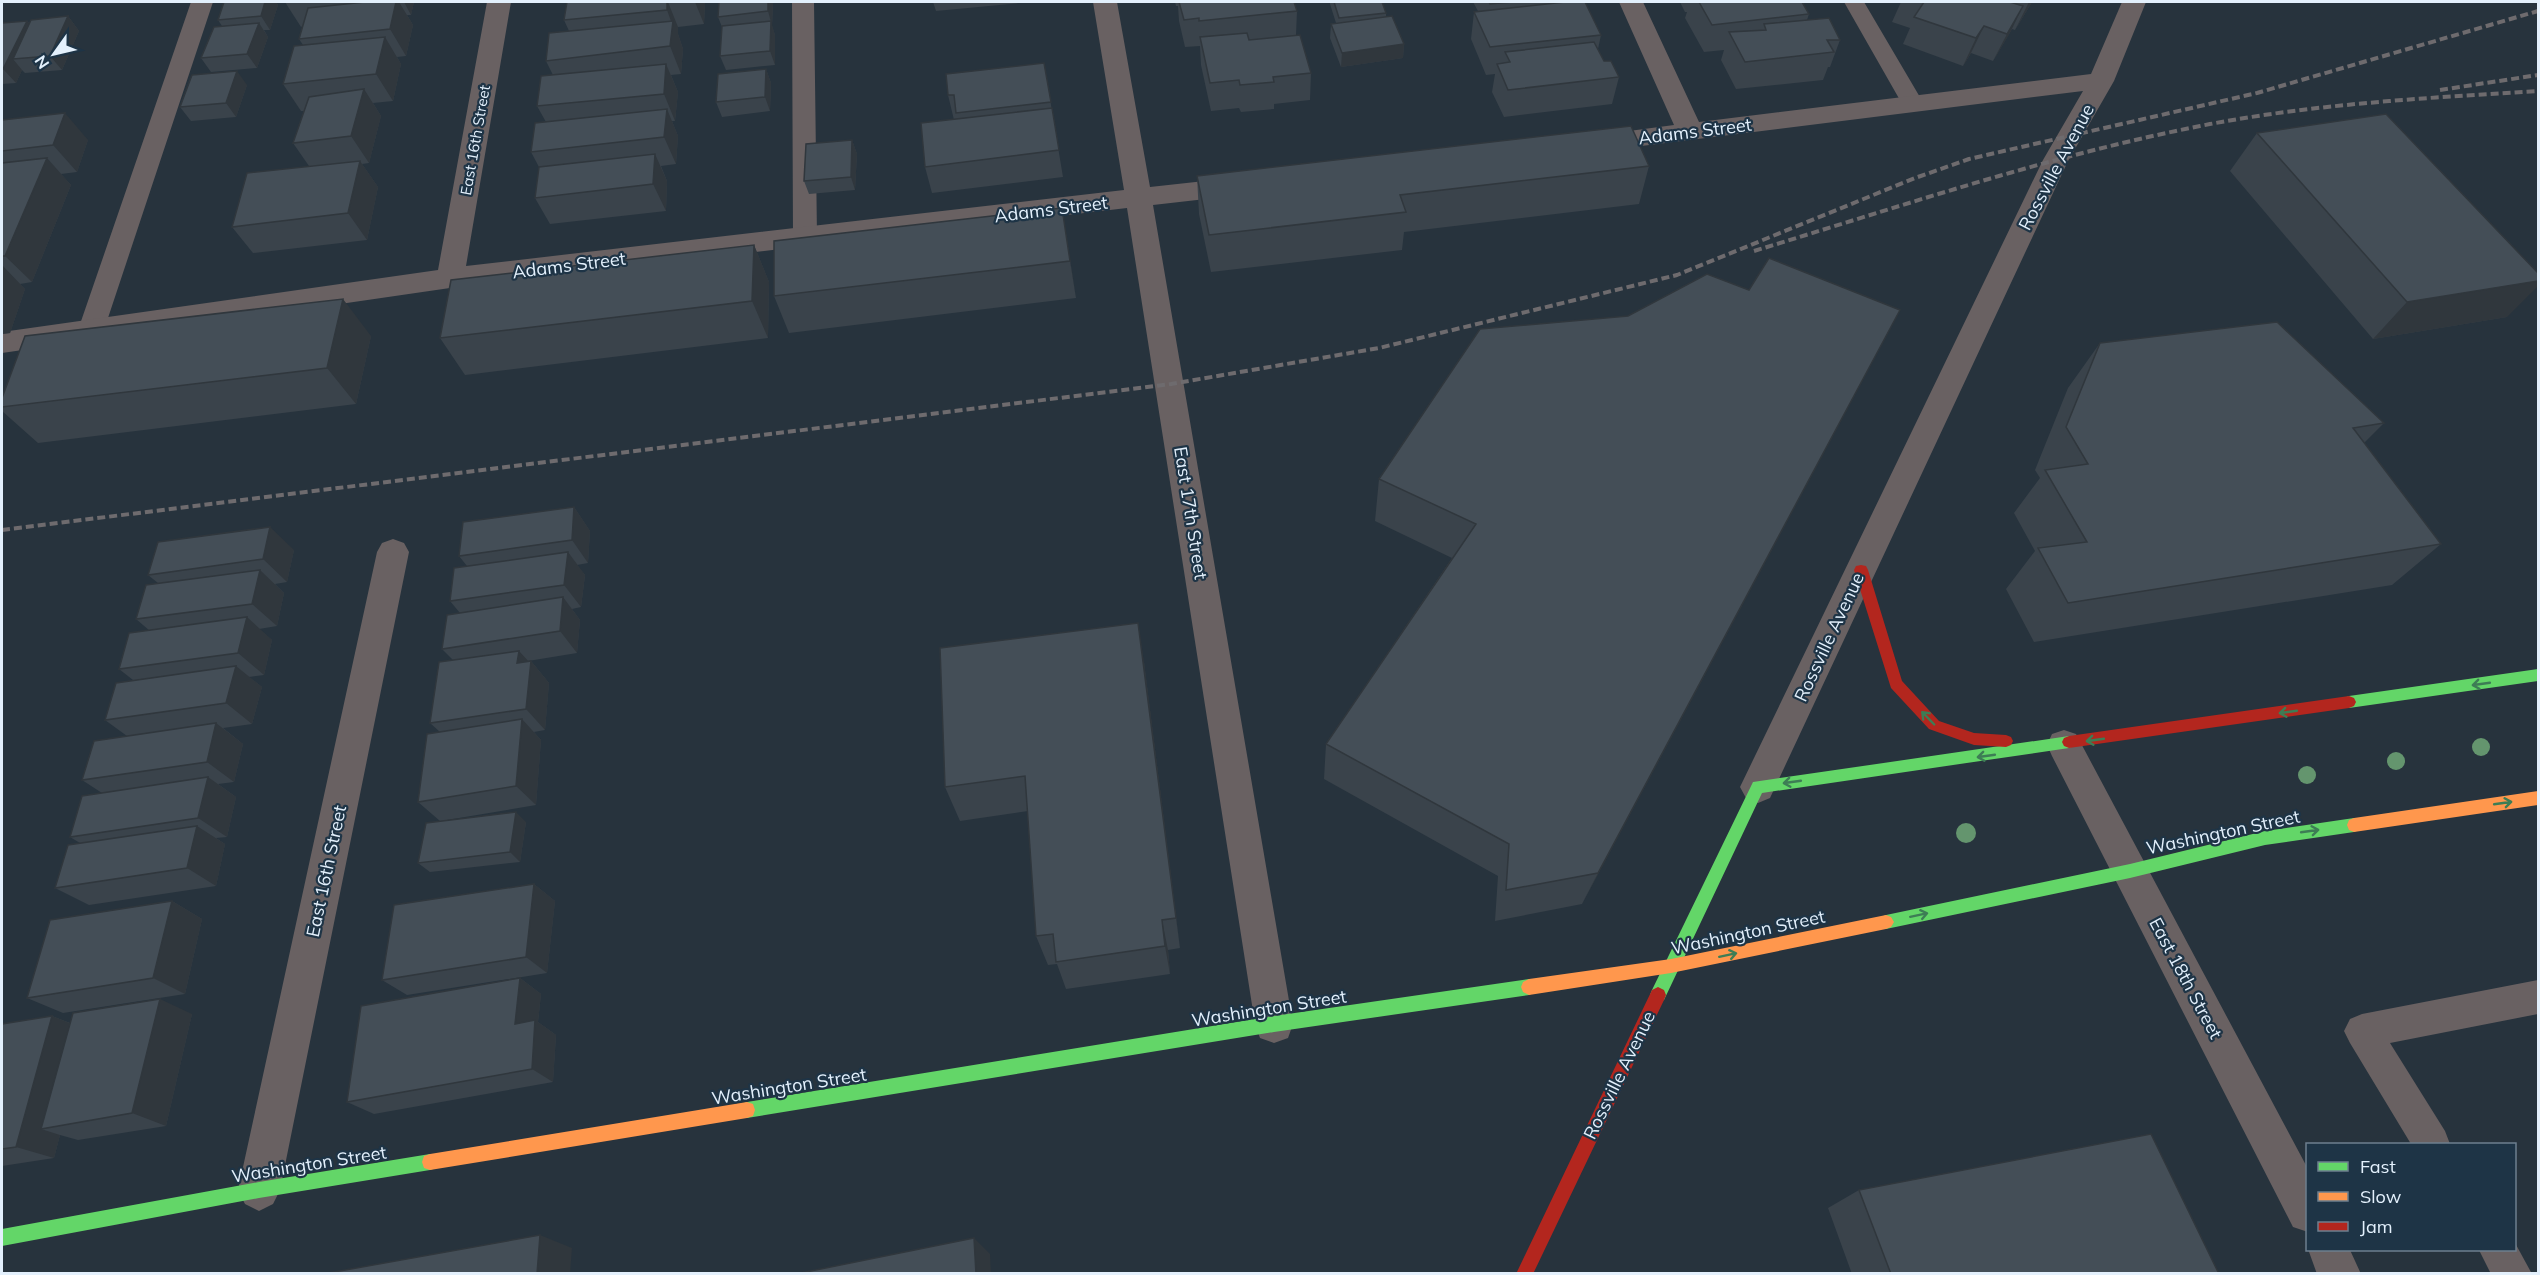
<svg xmlns="http://www.w3.org/2000/svg" width="2540" height="1275" viewBox="0 0 2540 1275" font-family="Mulish,sans-serif">
	<style>
		.lines { fill: none; stroke-linecap: round; stroke-linejoin: round }
		.lane { fill: #696162; fill-rule: evenodd }
		.street { fill: #696162; fill-rule: evenodd }
		.fast { fill: #63d668; fill-rule: evenodd }
		.slow { fill: #ff974d; fill-rule: evenodd }
		.jam { fill: #b3261e; fill-rule: evenodd }
		.rail { stroke: #6e6b6e; stroke-width: 4; stroke-dasharray: 8 4; stroke-linecap: butt }
		.tree { fill: #64956e }
		.wall { fill: #3a434b }
		.shaded-wall { fill: #30373d }
		.building { fill: #444e57; stroke: #30373d; stroke-width: 1.5 }
		.oneway { stroke: #3d7d55 }
		.labels { text-anchor: middle; dominant-baseline: central; stroke-width: 4.5; stroke-linejoin: round; paint-order: stroke }
		.far-street-label { font-size: 15px; fill: #e3f0fc; stroke: #1e3446 }
		.street-label { font-size: 18px; fill: #e3f0fc; stroke: #1e3446 }
	</style>
	<rect width="100%" height="100%" fill="#27333d"/>
	<g class="lines">
		<path class="lane" d="M 191,2 L 213,2 L 104,330 L 100,337 L 91,340 L 82,337 L 78,330 Z
			M 792,2 L 814,2 L 817,237 L 814,243 L 805,246 L 796,243 L 793,237 Z
			M 1844,2 L 1864,2 L 1924,104 L 1921,109 L 1913,111 L 1905,109 Z
			M 2538,980 L 2538,1014 L 2390,1043 L 2445,1131 L 2450,1144 L 2411,1144 L 2350,1043 L 2344,1031 L 2350,1019 L 2362,1014 Z
			M 2514,1241 L 2532,1274 L 2491,1274 L 2479,1250 L 2514,1250 Z"/>
		<path class="street" d="M 487,2 L 511,2 L 466,266 L 1124,190 L 1093,2 L 1117,2 L 1150,187 L 1241,177 L 1250,180 L 1254,186 L 1250,192 L 1241,195 L 1153,205 L 1293,1024 L 1288,1038 L 1274,1043 L 1260,1038 L 1255,1024 L 1127,208 L 450,288 L 2,353 L 2,332 L 438,270 Z
			M 1619,2 L 1643,2 L 1699,122 L 2091,74 L 2122,2 L 2146,2 L 2114,81 L 2068,161 L 1770,798 L 1758,803 L 1746,798 L 1740,787 L 2043,160 L 2083,91 L 1593,152 L 1584,149 L 1580,143 L 1584,137 L 1674,125 Z
			M 393,539 L 404,543 L 409,552 L 280,1190 L 273,1204 L 259,1211 L 245,1204 L 238,1190 L 377,552 L 382,543 Z
			M 2064,730 L 2076,734 L 2308,1169 L 2308,1232 L 2293,1227 L 2052,756 L 2047,745 L 2052,734 Z
			M 2308,1249 L 2350,1250 L 2361,1274 L 2317,1274 Z"/>
		<path class="fast" d="M 2538,669 L 2538,681 L 2349,708 L 2344,706 L 2342,702 L 2344,698 L 2349,696 Z
			M 2069,736 L 2074,738 L 2076,742 L 2074,746 L 2069,748 L 1762,793 L 1664,1000 L 1658,1003 L 1652,1000 L 1650,995 L 1652,990 L 1753,782 Z
			M 2354,818 L 2359,820 L 2361,825 L 2359,830 L 2354,832 L 2265,845 L 2130,878 L 1886,929 L 1881,927 L 1878,922 L 1881,917 L 1886,915 L 2130,864 L 2265,831 Z
			M 1529,979 L 1535,982 L 1537,987 L 1535,992 L 1529,995 L 1274,1032 L 747,1118 L 741,1116 L 739,1110 L 741,1104 L 747,1102 L 1274,1016 Z
			M 430,1154 L 436,1156 L 438,1162 L 436,1168 L 430,1170 L 259,1198 L 2,1246 L 2,1229 L 259,1182 Z"/>
		<path class="slow" d="M 2538,791 L 2538,805 L 2354,832 L 2349,830 L 2347,825 L 2349,820 L 2354,818 Z
			M 1886,915 L 1891,917 L 1894,922 L 1891,927 L 1886,929 L 1671,973 L 1529,995 L 1523,992 L 1521,987 L 1523,982 L 1529,979 L 1671,959 Z
			M 747,1102 L 753,1104 L 755,1110 L 753,1116 L 747,1118 L 430,1170 L 424,1168 L 422,1162 L 424,1156 L 430,1154 Z"/>
		<path class="jam" d="M 1861,565 L 1866,566 L 1868,570 L 1902,681 L 1939,721 L 1974,733 L 2006,735 L 2011,737 L 2013,741 L 2011,745 L 2006,747 L 1974,745 L 1929,729 L 1891,688 L 1854,570 L 1856,566 Z
			M 2349,696 L 2354,698 L 2356,702 L 2354,706 L 2349,708 L 2069,748 L 2064,746 L 2062,742 L 2064,738 L 2069,736 Z
			M 1658,987 L 1664,990 L 1666,995 L 1664,1000 L 1533,1274 L 1516,1274 L 1652,990 Z"/>
		<path class="rail" d="M 2440,90 L 2538,75
			M 1754,251 C 1902,206 2048,156 2200,126 C 2311,104 2425,98 2538,91
			M 2,530 L 1171,384 L 1379,348 L 1677,275 L 1915,178 L 1969,159 L 2257,93 L 2538,11"/>
	</g>
	<g class="tree">
		<circle cx="2481" cy="747" r="9"/>
		<circle cx="2396" cy="761" r="9"/>
		<circle cx="2307" cy="775" r="9"/>
		<circle cx="1966" cy="833" r="10"/>
	</g>
	<path class="wall" d="M 224,2 L 276,2 L 278,5 L 270,30 L 264,30 L 268,37 L 257,68 L 211,72 L 201,58 L 222,26 L 218,20 Z
		M 285,2 L 414,2 L 411,15 L 407,15 L 413,25 L 406,56 L 397,57 L 401,64 L 393,101 L 373,103 L 381,116 L 369,163 L 362,164 L 378,187 L 367,240 L 253,253 L 232,227 L 309,166 L 293,143 L 304,111 L 301,111 L 283,84 L 303,45 L 299,39 L 303,26 L 301,27 Z
		M 567,2 L 704,2 L 705,4 L 704,24 L 678,27 L 678,34 L 683,49 L 681,74 L 671,75 L 678,92 L 675,121 L 672,121 L 678,136 L 676,164 L 661,166 L 667,181 L 666,211 L 550,224 L 535,198 L 539,167 L 531,152 L 546,122 L 537,106 L 553,75 L 546,61 L 569,31 L 564,20 Z
		M 719,2 L 773,2 L 772,26 L 775,35 L 775,65 L 726,70 L 720,56 L 722,27 L 718,17 Z
		M 933,2 L 1030,2 L 936,11 Z
		M 1175,2 L 1294,2 L 1297,11 L 1296,35 L 1311,73 L 1310,100 L 1274,104 L 1274,109 L 1241,112 L 1239,108 L 1211,111 L 1201,65 L 1200,46 L 1185,47 L 1179,21 L 1178,6 L 1176,6 Z
		M 1330,2 L 1382,2 L 1386,13 L 1386,16 L 1404,44 L 1403,58 L 1341,67 L 1330,38 L 1331,24 L 1336,23 L 1330,4 Z
		M 1473,2 L 1585,2 L 1601,35 L 1598,49 L 1604,61 L 1619,77 L 1612,104 L 1504,117 L 1492,92 L 1495,74 L 1486,75 L 1471,39 L 1474,12 L 1478,11 Z
		M 1680,2 L 1802,2 L 1809,14 L 1807,20 L 1840,40 L 1830,67 L 1828,67 L 1823,80 L 1736,89 L 1721,60 L 1724,50 L 1704,52 L 1685,18 L 1687,12 L 1685,12 Z
		M 1901,2 L 2032,2 L 2015,30 L 2012,29 L 1993,61 L 1971,53 L 1963,66 L 1903,44 L 1910,28 L 1892,22 Z
		M 68,16 L 79,31 L 62,70 L 25,73 L 22,70 L 16,83 L 2,84 L 2,23 L 27,21 L 30,24 Z
		M 1044,63 L 1063,177 L 932,193 L 925,167 L 954,120 L 948,95 Z
		M 766,69 L 771,83 L 770,111 L 722,117 L 716,102 Z
		M 247,85 L 236,117 L 191,121 L 180,107 Z
		M 2,120 L 88,140 L 77,172 L 61,174 L 71,185 L 32,282 L 20,284 L 25,289 L 10,333 L 2,334 Z
		M 2257,133 L 2507,317 L 2373,339 L 2230,171 Z
		M 852,140 L 857,154 L 855,190 L 809,194 L 804,181 Z
		M 1649,166 L 1639,204 L 1404,232 L 1402,250 L 1211,272 L 1199,214 L 1197,176 Z
		M 1062,208 L 1076,298 L 789,333 L 774,296 Z
		M 754,245 L 769,282 L 768,338 L 465,375 L 440,338 Z
		M 371,336 L 356,404 L 38,443 L 2,411 L 2,398 Z
		M 2100,343 L 2384,423 L 2364,443 L 2441,544 L 2392,585 L 2034,642 L 2006,589 L 2035,551 L 2014,513 L 2040,478 L 2035,470 L 2068,388 Z
		M 1876,355 L 1582,904 L 1495,921 L 1498,876 L 1324,779 L 1326,744 L 1452,558 L 1375,521 L 1379,479 Z
		M 574,507 L 590,531 L 588,563 L 577,565 L 585,575 L 581,607 L 572,609 L 580,620 L 577,653 L 528,661 L 531,661 L 549,683 L 545,730 L 534,732 L 541,740 L 536,805 L 447,820 L 526,822 L 520,862 L 430,872 L 418,863 L 440,821 L 418,802 L 440,732 L 430,723 L 453,660 L 442,649 L 460,613 L 450,601 L 467,566 L 459,556 Z
		M 294,550 L 287,582 L 275,584 L 284,593 L 277,626 L 259,629 L 272,640 L 264,675 L 249,677 L 262,687 L 252,724 L 223,728 L 243,744 L 234,782 L 218,784 L 236,797 L 227,837 L 216,838 L 225,844 L 216,886 L 89,905 L 55,888 L 80,843 L 70,837 L 102,793 L 82,780 L 127,736 L 105,720 L 133,680 L 119,669 L 150,631 L 136,619 L 158,583 L 148,575 Z
		M 1144,662 L 1180,948 L 1168,950 L 1170,974 L 1066,989 L 1057,964 L 1048,965 L 1036,936 L 1028,811 L 960,821 L 945,787 Z
		M 534,884 L 555,901 L 547,973 L 407,995 L 382,980 Z
		M 172,901 L 202,919 L 185,994 L 63,1013 L 27,998 Z
		M 520,978 L 541,994 L 538,1022 L 556,1035 L 553,1082 L 374,1114 L 347,1102 Z
		M 192,1014 L 166,1126 L 78,1140 L 60,1135 L 54,1158 L 2,1166 L 2,1024 L 52,1016 L 70,1023 Z
		M 1859,1190 L 2219,1274 L 1852,1274 L 1828,1208 Z"/>
	<path class="shaded-wall" d="M 265,2 L 276,2 L 278,5 L 270,30 L 261,16 Z
		M 396,2 L 399,2 L 413,25 L 406,56 L 390,29 Z
		M 404,2 L 414,2 L 411,15 Z
		M 667,2 L 668,2 L 678,27 L 678,34 L 683,49 L 681,74 L 670,46 L 672,24 L 667,10 Z
		M 695,2 L 704,2 L 705,4 L 704,24 Z
		M 768,2 L 773,2 L 772,26 L 768,11 Z
		M 2029,2 L 2032,2 L 2015,30 Z
		M 2023,6 L 2010,33 L 1993,61 L 2007,34 Z
		M 68,16 L 79,31 L 62,70 L 50,56 Z
		M 27,21 L 39,35 L 13,59 L 22,70 L 16,83 L 3,69 Z
		M 771,21 L 775,35 L 775,65 L 770,51 Z
		M 259,23 L 268,37 L 257,68 L 247,54 Z
		M 1984,26 L 1971,53 L 1963,66 L 1976,38 Z
		M 385,37 L 401,64 L 393,101 L 376,74 Z
		M 1404,44 L 1403,58 L 1341,67 L 1342,53 Z
		M 666,64 L 678,92 L 675,121 L 664,94 Z
		M 766,69 L 771,83 L 770,111 L 765,97 Z
		M 237,71 L 247,85 L 236,117 L 226,103 Z
		M 364,89 L 381,116 L 369,163 L 351,136 Z
		M 667,109 L 678,136 L 676,164 L 664,137 Z
		M 65,113 L 88,140 L 77,172 L 53,145 Z
		M 852,140 L 857,154 L 855,190 L 851,177 Z
		M 655,154 L 667,181 L 666,211 L 653,184 Z
		M 47,158 L 71,185 L 32,282 L 5,256 Z
		M 360,161 L 378,187 L 367,240 L 348,213 Z
		M 1062,208 L 1068,246 L 1076,298 L 1070,261 Z
		M 754,245 L 769,282 L 768,338 L 752,301 Z
		M 2,265 L 25,289 L 10,333 L 2,334 Z
		M 2538,281 L 2538,286 L 2507,317 L 2373,339 L 2407,302 Z
		M 343,299 L 371,336 L 356,404 L 327,368 Z
		M 1900,310 L 1876,355 L 1582,904 L 1598,873 Z
		M 574,507 L 590,531 L 588,563 L 572,540 Z
		M 270,527 L 294,550 L 287,582 L 263,559 Z
		M 568,552 L 585,575 L 581,607 L 564,585 Z
		M 260,570 L 284,593 L 277,626 L 252,604 Z
		M 563,597 L 580,620 L 577,653 L 560,631 Z
		M 247,617 L 272,640 L 264,675 L 238,653 Z
		M 1138,623 L 1144,662 L 1180,948 L 1176,918 Z
		M 519,651 L 531,664 L 531,661 L 549,683 L 545,730 L 526,709 L 517,663 Z
		M 236,666 L 262,687 L 252,724 L 226,703 Z
		M 522,719 L 541,740 L 536,805 L 516,786 Z
		M 216,723 L 243,744 L 234,782 L 207,762 Z
		M 208,777 L 236,797 L 227,837 L 198,818 Z
		M 516,812 L 526,822 L 520,862 L 510,852 Z
		M 197,826 L 225,844 L 216,886 L 187,868 Z
		M 534,884 L 555,901 L 547,973 L 526,957 Z
		M 172,901 L 202,919 L 185,994 L 153,978 Z
		M 1162,920 L 1168,950 L 1170,974 L 1165,946 Z
		M 520,978 L 541,994 L 538,1022 L 556,1035 L 553,1082 L 532,1069 L 515,1024 Z
		M 160,999 L 192,1014 L 166,1126 L 132,1113 Z
		M 52,1016 L 87,1030 L 41,1129 L 60,1135 L 54,1158 L 16,1147 Z
		M 540,1235 L 572,1248 L 570,1274 L 537,1274 Z
		M 974,1238 L 990,1254 L 991,1274 L 976,1274 Z"/>
	<path class="building" d="M 224,2 L 265,2 L 261,16 L 218,20 Z
		M 365,2 L 396,2 L 390,29 L 299,39 L 308,8 Z
		M 567,2 L 667,2 L 667,10 L 564,20 Z
		M 719,2 L 768,2 L 768,11 L 718,17 Z
		M 1179,2 L 1294,2 L 1297,11 L 1199,21 L 1199,18 L 1184,20 Z
		M 1334,2 L 1382,2 L 1386,13 L 1339,18 Z
		M 1489,2 L 1512,2 L 1490,4 Z
		M 1565,2 L 1585,2 L 1601,35 L 1490,47 L 1474,12 Z
		M 1699,2 L 1802,2 L 1809,14 L 1712,25 Z
		M 1924,2 L 2010,2 L 2023,6 L 2007,34 L 1984,26 L 1976,38 L 1914,17 Z
		M 68,16 L 50,56 L 13,59 L 31,20 Z
		M 1392,16 L 1404,44 L 1342,53 L 1331,24 Z
		M 1829,18 L 1840,40 L 1827,40 L 1834,52 L 1745,62 L 1729,32 L 1766,30 L 1764,24 Z
		M 27,21 L 3,69 L 2,69 L 2,23 Z
		M 673,21 L 670,46 L 546,61 L 549,33 Z
		M 771,21 L 770,51 L 720,56 L 722,26 Z
		M 259,23 L 247,54 L 201,58 L 214,27 Z
		M 1247,33 L 1249,40 L 1300,35 L 1311,73 L 1273,77 L 1274,82 L 1240,85 L 1239,80 L 1210,83 L 1200,37 Z
		M 385,37 L 376,74 L 283,84 L 294,46 Z
		M 1594,42 L 1604,61 L 1611,61 L 1619,77 L 1508,90 L 1497,64 L 1510,62 L 1505,52 Z
		M 1044,63 L 1051,102 L 956,113 L 954,95 L 948,95 L 946,74 Z
		M 666,64 L 664,94 L 537,106 L 541,76 Z
		M 766,69 L 765,97 L 716,102 L 718,74 Z
		M 237,71 L 226,103 L 180,107 L 192,75 Z
		M 364,89 L 351,136 L 293,143 L 309,97 Z
		M 1052,108 L 1059,150 L 925,167 L 921,123 Z
		M 667,109 L 664,137 L 531,152 L 535,123 Z
		M 65,113 L 53,145 L 2,151 L 2,120 Z
		M 2386,114 L 2538,273 L 2538,281 L 2407,302 L 2257,133 Z
		M 1631,126 L 1649,166 L 1400,195 L 1406,212 L 1209,235 L 1197,176 Z
		M 852,140 L 851,177 L 804,181 L 806,144 Z
		M 655,154 L 653,184 L 535,198 L 539,167 Z
		M 47,158 L 5,256 L 2,256 L 2,163 Z
		M 360,161 L 348,213 L 232,227 L 247,173 Z
		M 1062,208 L 1070,261 L 774,296 L 774,241 Z
		M 754,245 L 752,301 L 440,338 L 451,280 Z
		M 1769,258 L 1900,310 L 1598,873 L 1506,890 L 1509,844 L 1326,744 L 1476,524 L 1379,479 L 1480,329 L 1628,316 L 1707,274 L 1749,290 Z
		M 343,299 L 327,368 L 2,407 L 2,398 L 25,336 Z
		M 2277,322 L 2384,423 L 2353,428 L 2441,544 L 2068,603 L 2038,548 L 2087,542 L 2045,470 L 2088,464 L 2066,427 L 2100,343 Z
		M 574,507 L 572,540 L 459,556 L 463,522 Z
		M 270,527 L 263,559 L 148,575 L 158,542 Z
		M 568,552 L 564,585 L 450,601 L 454,568 Z
		M 260,570 L 252,604 L 136,619 L 146,585 Z
		M 563,597 L 560,631 L 442,649 L 447,615 Z
		M 247,617 L 238,653 L 119,669 L 129,633 Z
		M 1138,623 L 1176,918 L 1162,920 L 1165,946 L 1056,962 L 1053,934 L 1036,936 L 1025,776 L 945,787 L 940,648 Z
		M 519,651 L 517,663 L 531,661 L 526,709 L 430,723 L 439,662 Z
		M 236,666 L 226,703 L 105,720 L 116,683 Z
		M 522,719 L 516,786 L 418,802 L 427,734 Z
		M 216,723 L 207,762 L 82,780 L 94,741 Z
		M 208,777 L 198,818 L 70,837 L 82,796 Z
		M 516,812 L 510,852 L 418,863 L 426,823 Z
		M 197,826 L 187,868 L 55,888 L 68,845 Z
		M 534,884 L 526,957 L 382,980 L 394,905 Z
		M 172,901 L 153,978 L 27,998 L 50,920 Z
		M 520,978 L 515,1024 L 535,1020 L 532,1069 L 347,1102 L 361,1006 Z
		M 160,999 L 132,1113 L 41,1129 L 73,1013 Z
		M 52,1016 L 16,1147 L 2,1149 L 2,1024 Z
		M 2151,1134 L 2219,1274 L 1891,1274 L 1859,1190 Z
		M 540,1235 L 537,1274 L 323,1274 Z
		M 974,1238 L 976,1274 L 796,1274 Z"/>
	<defs><path id="oneway-shaft" d="M-6 0H5M1.5-3L5.5 0L1.5 3" fill="none" stroke-width="1.6" stroke-linecap="round" stroke-linejoin="round" transform="scale(1.5)"/></defs>
	<g class="oneway">
		<use href="#oneway-shaft" transform="translate(2481 684) rotate(172)"/>
		<use href="#oneway-shaft" transform="translate(2288 712) rotate(172)"/>
		<use href="#oneway-shaft" transform="translate(1928 718) rotate(-134)"/>
		<use href="#oneway-shaft" transform="translate(2095 740) rotate(172)"/>
		<use href="#oneway-shaft" transform="translate(1986 756) rotate(172)"/>
		<use href="#oneway-shaft" transform="translate(1792 782) rotate(172)"/>
		<use href="#oneway-shaft" transform="translate(2503 803) rotate(-8)"/>
		<use href="#oneway-shaft" transform="translate(2310 831) rotate(-8)"/>
		<use href="#oneway-shaft" transform="translate(1919 915) rotate(-12)"/>
		<use href="#oneway-shaft" transform="translate(1728 955) rotate(-12)"/>
	</g>
	<g class="labels">
		<g class="far-street-label">
			<text transform="translate(475 140) rotate(-80)">East 16th Street</text>
		</g>
		<g class="street-label">
			<text transform="translate(1695 131) rotate(-7)">Adams Street</text>
			<text transform="translate(2056 167) rotate(-62)">Rossville Avenue</text>
			<text transform="translate(1051 209) rotate(-7)">Adams Street</text>
			<text transform="translate(569 265) rotate(-7)">Adams Street</text>
			<text transform="translate(1191 513) rotate(81)">East 17th Street</text>
			<text transform="translate(1829 637) rotate(-65)">Rossville Avenue</text>
			<text transform="translate(2223 832) rotate(-12)">Washington Street</text>
			<text transform="translate(326 871) rotate(-78)">East 16th Street</text>
			<text transform="translate(1748 932) rotate(-12)">Washington Street</text>
			<text transform="translate(2186 978) rotate(62)">East 18th Street</text>
			<text transform="translate(1269 1008) rotate(-9)">Washington Street</text>
			<text transform="translate(1619 1075) rotate(-64)">Rossville Avenue</text>
			<text transform="translate(789 1086) rotate(-9)">Washington Street</text>
			<text transform="translate(309 1164) rotate(-9)">Washington Street</text>
		</g>
	</g>
	<rect width="2540" height="1275" fill="none" stroke="#e3f0fc" stroke-width="6"/>
	<rect x="2306" y="1143" width="210" height="108" fill="#1e3446" stroke="#6d7f8f" stroke-width="1.5"/>
	<rect x="2318" y="1162" width="30" height="9" fill="#63d668" stroke="#6d7f8f" stroke-width="1.5"/>
	<text x="2360" y="1173" font-size="18" fill="#e3f0fc">Fast</text>
	<rect x="2318" y="1192" width="30" height="9" fill="#ff974d" stroke="#6d7f8f" stroke-width="1.5"/>
	<text x="2360" y="1203" font-size="18" fill="#e3f0fc">Slow</text>
	<rect x="2318" y="1222" width="30" height="9" fill="#b3261e" stroke="#6d7f8f" stroke-width="1.5"/>
	<text x="2360" y="1233" font-size="18" fill="#e3f0fc">Jam</text>
	<g transform="translate(54 54) rotate(236)" stroke="#1e3446" stroke-width="4.5" paint-order="stroke">
	<path d="M0-4.5L10 22L0 15L-10 22Z" fill="#e3f0fc"/>
	<text y="-9" font-size="16" font-weight="bold" text-anchor="middle" fill="#e3f0fc">N</text>
	</g>
</svg>
